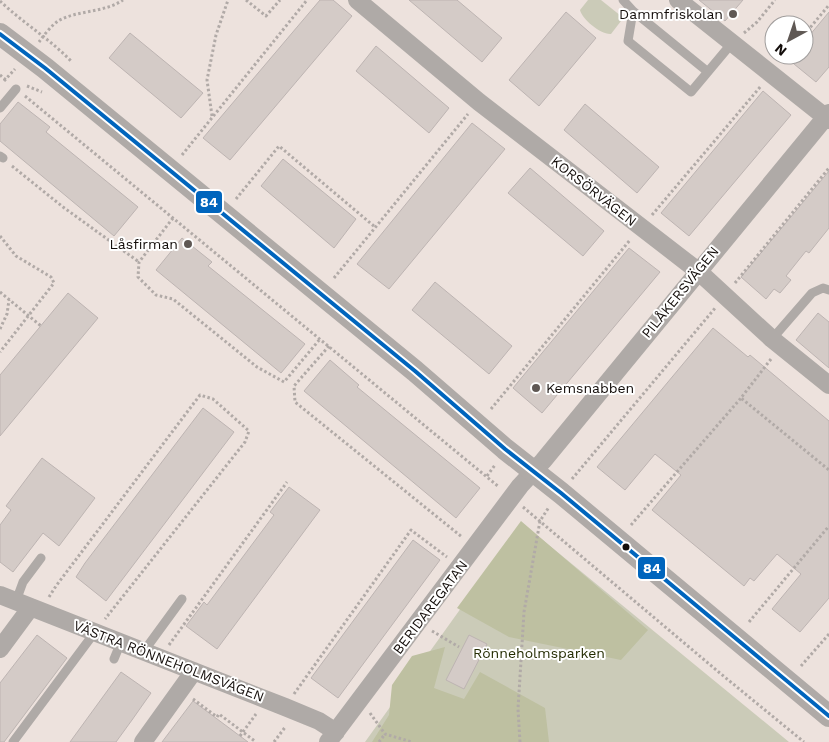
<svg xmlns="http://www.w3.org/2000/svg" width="829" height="742" viewBox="0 0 829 742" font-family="'Work Sans',sans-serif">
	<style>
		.green { fill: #cbcbb8 }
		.forest { fill: #bec0a1 }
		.building { fill: #d4cbc7; stroke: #bdb4b2 }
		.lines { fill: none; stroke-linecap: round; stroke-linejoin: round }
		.path { stroke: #b1aaa7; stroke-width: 3; stroke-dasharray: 2.5 2.5; stroke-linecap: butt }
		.service { stroke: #afaaa7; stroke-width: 9 }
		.minor { stroke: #afaaa7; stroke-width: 18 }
		.tertiary { stroke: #afaaa7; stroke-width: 22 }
		.bus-1-casing { stroke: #fff; stroke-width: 8 }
		.bus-1 { stroke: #0065bd; stroke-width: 4 }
		.poi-dot { fill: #5f5854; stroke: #fff; stroke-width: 2 }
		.bus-dot { fill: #130d0a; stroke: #fff; stroke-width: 2 }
		.labels { text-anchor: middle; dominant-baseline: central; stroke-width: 4; stroke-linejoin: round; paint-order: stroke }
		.poi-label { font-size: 14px; fill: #130d0a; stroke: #fff; text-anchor: end }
		.street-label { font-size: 14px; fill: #130d0a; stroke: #fff }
		.park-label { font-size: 14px; fill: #252d03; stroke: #fff }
		.line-badge { stroke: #fff; stroke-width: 2 }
		.badge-label { font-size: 14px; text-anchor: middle; font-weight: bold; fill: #fff }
	</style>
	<rect width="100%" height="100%" fill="#ede2dd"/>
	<path class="green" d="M 588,0 L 601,0 L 621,16 L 621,21 L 611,34 C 601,35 582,19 580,10 Z
		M 522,523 L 789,742 L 365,742 Z"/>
	<path class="forest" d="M 521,521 L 648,630 L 621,660 L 509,637 L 457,608 Z
		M 445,647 L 434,688 L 464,699 L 480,672 L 545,708 L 549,742 L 372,742 L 389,715 L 392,685 L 412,656 Z"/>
	<path class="building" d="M 320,0 L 333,0 L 352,16 L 230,160 L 203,138 Z
		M 409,0 L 457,0 L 502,38 L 482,62 Z
		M 699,0 L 743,0 L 725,21 Z
		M 566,12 L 596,38 L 539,106 L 509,80 Z
		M 829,12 L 829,67 L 816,82 L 783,55 L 804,55 L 804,42 Z
		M 130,33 L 203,93 L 181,118 L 109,58 Z
		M 376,46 L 449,108 L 429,133 L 356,71 Z
		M 763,91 L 791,115 L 689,236 L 661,213 Z
		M 18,102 L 50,127 L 46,132 L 138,207 L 114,236 L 0,141 L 0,124 Z
		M 585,104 L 659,167 L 637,193 L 564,130 Z
		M 472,123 L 505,149 L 389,289 L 357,264 Z
		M 283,159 L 356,219 L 334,248 L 261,186 Z
		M 530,168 L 604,231 L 583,256 L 508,193 Z
		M 829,171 L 829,228 L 809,253 L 806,251 L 786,276 L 791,280 L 780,293 L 774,289 L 766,299 L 741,277 Z
		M 182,238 L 212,262 L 208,266 L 305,344 L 281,373 L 156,270 Z
		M 629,248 L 660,272 L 542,413 L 513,388 Z
		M 435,282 L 512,346 L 489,374 L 412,310 Z
		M 68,293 L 98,318 L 0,436 L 0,375 Z
		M 818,313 L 829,322 L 829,368 L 796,340 Z
		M 713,328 L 748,357 L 750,355 L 829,421 L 829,598 L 800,632 L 772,609 L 801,574 L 777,554 L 754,581 L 750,578 L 744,586 L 652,510 L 681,475 L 655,454 L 625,490 L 597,467 Z
		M 330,360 L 359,385 L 357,387 L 480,488 L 456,518 L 304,391 Z
		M 203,408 L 234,432 L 106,601 L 76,577 L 85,563 Z
		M 42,458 L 95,498 L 59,546 L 43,533 L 13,572 L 0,562 L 0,525 L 11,510 L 6,506 Z
		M 289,487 L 320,510 L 217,649 L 186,626 L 204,602 L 207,605 L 274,515 L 270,512 Z
		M 413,540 L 440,560 L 338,698 L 311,678 Z
		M 37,635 L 67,658 L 4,742 L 0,742 L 0,683 Z
		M 469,635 L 487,644 L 464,689 L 446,680 Z
		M 121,672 L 151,693 L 132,720 L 116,742 L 70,742 Z
		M 193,701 L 248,742 L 162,742 Z"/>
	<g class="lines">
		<path class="path" d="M 246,0 L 266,16 L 280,0
			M 0,1 C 23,23 50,39 72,62
			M 744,33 L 757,22 L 775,0
			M 804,35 L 829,5
			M 39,42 C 44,35 51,26 58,21 C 77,10 104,13 123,0
			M 782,62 L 788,55
			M 0,75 L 7,81
			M 4,81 L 15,69
			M 27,86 L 42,92
			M 25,96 L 499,487
			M 212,116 L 207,80 L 216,35 L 228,0
			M 182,155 L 307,0
			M 12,166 L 63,207 L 139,262
			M 236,199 L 279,146 L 375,227
			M 652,215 L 761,86
			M 173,218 L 139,262 L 138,277 L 156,295 L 173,299 L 257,367 L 284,382 L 320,339
			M 0,236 L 16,256 L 51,277 L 54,283 L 0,352
			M 334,278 L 468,114
			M 735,283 L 829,168
			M 0,292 L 41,326
			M 0,329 L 7,314 L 9,300
			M 329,346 L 294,386 L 295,402 L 462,537
			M 771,359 L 741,398 L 829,470
			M 491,409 L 630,240
			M 487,476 L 495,465
			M 572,479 L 716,307
			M 523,507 L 721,674 L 804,742
			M 631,525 L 741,398
			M 49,597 L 56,586 L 200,395 L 213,399 L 249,431 L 245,442 L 105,619
			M 749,622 L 829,526
			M 432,631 L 459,647
			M 169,645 L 287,482
			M 801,666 L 829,634
			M 294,694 L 411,530 L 447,557
			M 193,699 L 217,717 L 219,714 L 256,742
			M 370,713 L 385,734 L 412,742
			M 240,736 L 256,714
			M 274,742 L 286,726
			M 379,742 L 385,734
			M 520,742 L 518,709 L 524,612 L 540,521 L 549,507"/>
		<path class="service" d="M 623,0 L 633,11
			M 708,72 L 633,11 L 628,41 L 691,92 L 732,43
			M 0,108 L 16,89
			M 0,156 L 3,158
			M 772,339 L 812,293 L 823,288 L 829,290
			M 16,601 L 23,582 L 41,558
			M 144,651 L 182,599
			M 114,659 L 121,642
			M 13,742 L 95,632"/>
		<path class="minor" d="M 357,0 L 479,102 L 698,271 L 772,339 L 829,385
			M 678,0 L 829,120
			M 0,595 L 285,707 L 319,721 L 336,732
			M 0,649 L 31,607
			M 143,742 L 194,671
			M 328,742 L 520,486 L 543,461 L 829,113"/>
		<path class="tertiary" d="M 0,34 L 45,68 L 415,371 L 505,449 L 561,493 L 829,716"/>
		<defs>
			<path id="bus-1" d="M 0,34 L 45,68 L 415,371 L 505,449 L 561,493 L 829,716"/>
		</defs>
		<use href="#bus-1" class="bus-1-casing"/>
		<use href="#bus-1" class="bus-1"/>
	</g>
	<g class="poi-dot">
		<circle cx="733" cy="14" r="5"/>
		<circle cx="188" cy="244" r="5"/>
		<circle cx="536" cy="388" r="5"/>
	</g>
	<circle class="bus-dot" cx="626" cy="547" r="4.5"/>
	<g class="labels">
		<g class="poi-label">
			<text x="723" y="14">Dammfriskolan</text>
			<text x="178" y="244">Låsfirman</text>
			<text x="546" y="388" text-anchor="start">Kemsnabben</text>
		</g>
		<g class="street-label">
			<text transform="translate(594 191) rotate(38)">KORSÖRVÄGEN</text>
			<text transform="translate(680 292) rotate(-51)">PILÅKERSVÄGEN</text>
			<text transform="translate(430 607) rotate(-53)">BERIDAREGATAN</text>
			<text transform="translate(169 661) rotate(21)">VÄSTRA RÖNNEHOLMSVÄGEN</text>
		</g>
		<g class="park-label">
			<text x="539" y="653">Rönneholmsparken</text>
		</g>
	</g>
	<g class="line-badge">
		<rect x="195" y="190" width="28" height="24" rx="5" fill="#0065bd"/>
		<rect x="637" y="556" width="29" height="24" rx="5" fill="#0065bd"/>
	</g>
	<g class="badge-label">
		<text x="209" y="207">84</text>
		<text x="652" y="573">84</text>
	</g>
	<g transform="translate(789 40) rotate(220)"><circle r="24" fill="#ffffff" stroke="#a19e9d"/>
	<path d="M0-4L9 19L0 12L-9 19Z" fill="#5f5854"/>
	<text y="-8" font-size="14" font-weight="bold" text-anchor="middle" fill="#130d0a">N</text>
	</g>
</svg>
